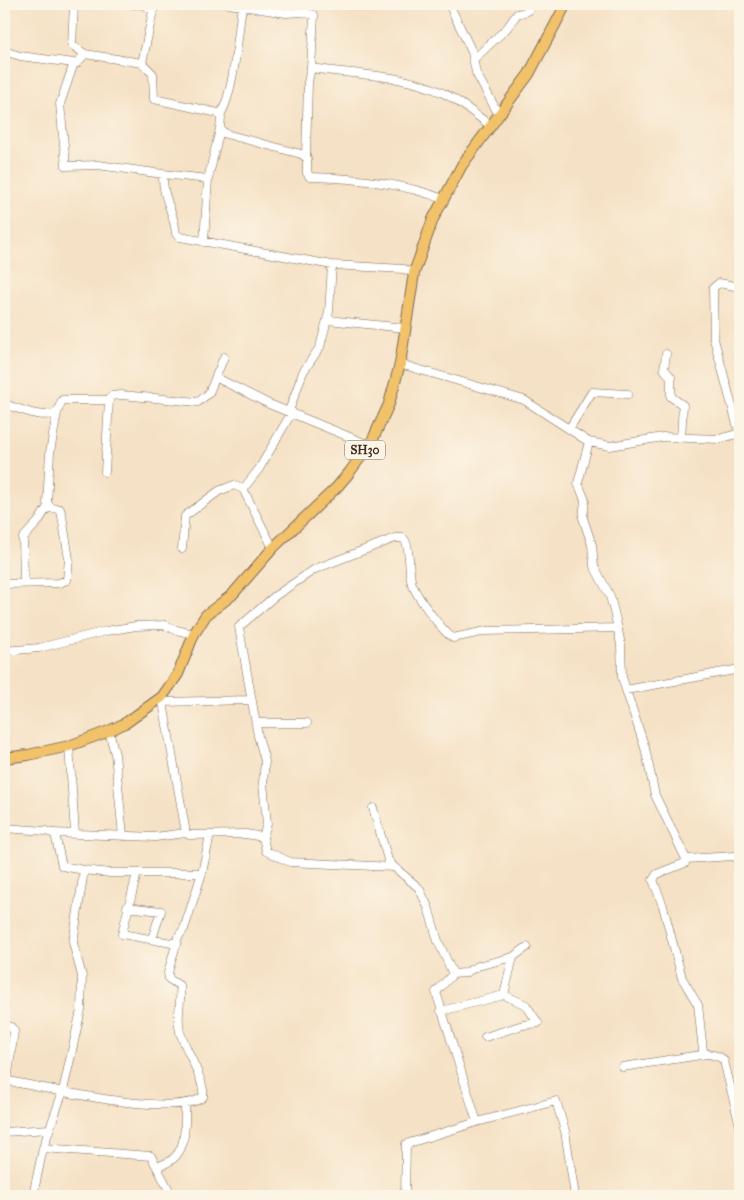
<svg xmlns="http://www.w3.org/2000/svg" width="744" height="1200" viewBox="0 0 744 1200" font-family="'IM FELL Great Primer',serif">
	<style>
		.lines { fill: none; stroke-linecap: round; stroke-linejoin: round }
		.minor-casing { stroke: #7c6a58; stroke-width: 9 }
		.major-casing { stroke: #7c6a58; stroke-width: 12 }
		.minor { stroke: #fff; stroke-width: 8 }
		.major { stroke: #f2c26a; stroke-width: 10 }
		.labels { text-anchor: middle; dominant-baseline: central; stroke-width: 4; stroke-linejoin: round; paint-order: stroke }
		.shield { fill: #fcf5e5; stroke: #75675a; stroke-width: 1 }
		.shield-label { font-size: 12px; font-weight: bold; fill: #3b2a1e }
	</style>
	<rect width="100%" height="100%" fill="#fcf5e5"/>
	<filter id="ink" filterUnits="userSpaceOnUse"><feTurbulence type="fractalNoise" baseFrequency=".02" numOctaves="2"/><feDisplacementMap in="SourceGraphic" scale="10" xChannelSelector="R" yChannelSelector="G"/><feConvolveMatrix kernelMatrix="1 2 1 2 8 2 1 2 1" color-interpolation-filters="sRGB"/></filter>
	<filter id="wash" filterUnits="userSpaceOnUse"><feTurbulence type="fractalNoise" baseFrequency=".0096" numOctaves="4" result="noise"/><feDisplacementMap in="SourceGraphic" scale="20" xChannelSelector="R" yChannelSelector="G"/><feGaussianBlur stdDeviation="1.12" result="paint"/><feColorMatrix in="noise" values="0 0 0 0 0 0 0 0 0 0 0 0 0 0 0 0 0 1.4 0 .05"/><feComposite in="paint" operator="in"/></filter>
	<g filter="url(#wash)">
		<rect width="100%" height="100%" fill="#f5e1c5"/>
	</g>
	<g filter="url(#ink)">
		<g class="lines">
			<defs>
				<path id="minor" d="M 74,4 L 72,45 L 85,54
					M 133,4 L 145,5 L 153,11 L 142,63
					M 229,4 L 286,13 L 302,12 L 314,15 L 311,68 L 308,82 L 306,156
					M 449,4 L 472,52 L 476,73 L 499,115
					M 4,51 L 20,56 L 74,63 L 77,63 L 85,54 L 142,63 L 153,74 L 154,99 L 218,113 L 221,117 L 220,129 L 226,134 L 301,154 L 307,158 L 307,173 L 310,177 C 354,178 403,183 443,199
					M 473,60 L 507,28 L 517,14 L 528,11 L 531,4
					M 74,63 L 60,104 L 66,166 L 98,165 L 163,174 C 162,199 174,210 176,234 L 180,237 L 332,265 L 404,269 L 414,273
					M 311,68 C 355,75 403,74 443,93 C 460,101 476,115 491,126
					M 220,115 C 234,94 238,33 242,6
					M 163,174 L 208,179
					M 204,242 L 208,179 L 220,129
					M 327,320 L 405,328
					M 666,354 L 664,369 L 671,377 L 671,397 L 683,405 L 681,438
					M 400,364 L 524,400 L 589,442 L 610,446 L 663,437 L 719,439 L 740,433
					M 217,378 L 269,404 L 369,445
					M 4,404 C 21,409 40,419 57,413 L 62,400 L 109,400 L 111,396 L 121,395 L 198,402 L 209,393 L 224,357
					M 289,411 L 303,372 L 320,347 L 329,312 L 332,265
					M 569,429 L 592,392 L 628,394
					M 739,432 L 714,339 L 713,288 L 719,283 L 740,287
					M 589,442 L 578,483 L 585,500 L 583,518 L 592,545 L 594,566 L 610,596 L 616,620 L 621,645 L 622,677 L 626,690 L 740,669
					M 105,472 L 109,400
					M 273,548 L 243,489 L 259,469 L 292,412
					M 182,549 L 185,516 L 219,491 L 234,485 L 243,489
					M 24,583 L 23,538 L 38,522 L 48,506
					M 4,584 L 59,583 L 67,580 L 69,559 L 62,516 L 60,509 L 51,508 L 47,503 L 50,452 L 57,413
					M 4,651 L 39,648 L 106,631 L 136,626 L 165,625 L 176,630 L 194,634
					M 626,690 L 645,748 L 655,795 L 686,859 L 685,863 L 657,874 L 653,880 L 663,906 L 682,978 L 698,1005 L 703,1051 C 709,1057 719,1053 724,1061 L 740,1126
					M 162,697 L 186,833 L 189,835 L 246,834 L 263,837 L 266,851 L 290,862 L 394,867 L 419,888 L 428,907 L 438,941 L 453,974 L 436,992 L 477,1122 L 556,1101 L 565,1131 L 575,1196
					M 163,702 L 251,700
					M 256,723 L 307,723
					M 109,731 L 115,754 L 123,836
					M 69,746 L 75,833
					M 373,808 L 388,860 L 394,867
					M 4,828 L 46,831 L 55,834 L 62,866 L 84,870 L 73,943 L 82,976 L 81,1010 L 63,1091 L 43,1148 L 151,1156 L 172,1196
					M 53,833 L 155,837 L 186,833
					M 263,837 L 267,824 L 263,783 L 265,761 L 258,736 L 239,627 L 275,596 L 315,569 L 395,538 L 403,538 C 411,544 408,573 412,584 C 417,597 441,630 453,638 L 486,631 L 618,628
					M 686,859 L 734,856 L 740,861
					M 84,870 L 110,873 L 202,873 L 210,835
					M 137,873 L 122,934 L 177,944
					M 127,907 L 161,911 L 152,939
					M 513,957 L 527,947
					M 453,974 L 465,973 L 478,966 L 513,957 L 504,995
					M 441,1011 L 504,995 L 526,1005 L 538,1023 L 523,1025 L 485,1037
					M 4,1025 L 11,1027 L 14,1031 L 7,1081
					M 623,1067 L 707,1054
					M 4,1080 C 42,1087 173,1119 203,1097 C 206,1082 185,1049 180,1032 C 176,1016 182,1002 180,986 L 169,979 L 168,973 L 178,937 L 184,929 L 202,873
					M 4,1132 L 49,1129
					M 157,1166 C 189,1160 185,1128 185,1103
					M 33,1196 L 43,1148
					M 405,1196 L 406,1144 L 477,1122"/>
				<path id="major" d="M 4,758 L 28,755 L 69,746 L 109,731 L 127,722 L 162,697 L 178,674 L 194,634 L 206,615 L 232,595 L 273,548 L 337,487 L 349,473 L 372,441 L 389,404 L 400,364 L 414,273 L 433,219 L 462,165 L 529,74 L 566,4"/>
			</defs>
			<use href="#minor" class="minor-casing"/>
			<use href="#major" class="major-casing"/>
			<use href="#minor" class="minor"/>
			<use href="#major" class="major"/>
		</g>
	</g>
	<g class="labels">
		<rect class="shield" x="345" y="440.5" width="40" height="19" rx="4"/>
		<g class="shield-label">
			<text x="365" y="450">SH30</text>
		</g>
	</g>
	<rect width="744" height="1200" fill="none" stroke="#fcf5e5" stroke-width="20"/>
</svg>
